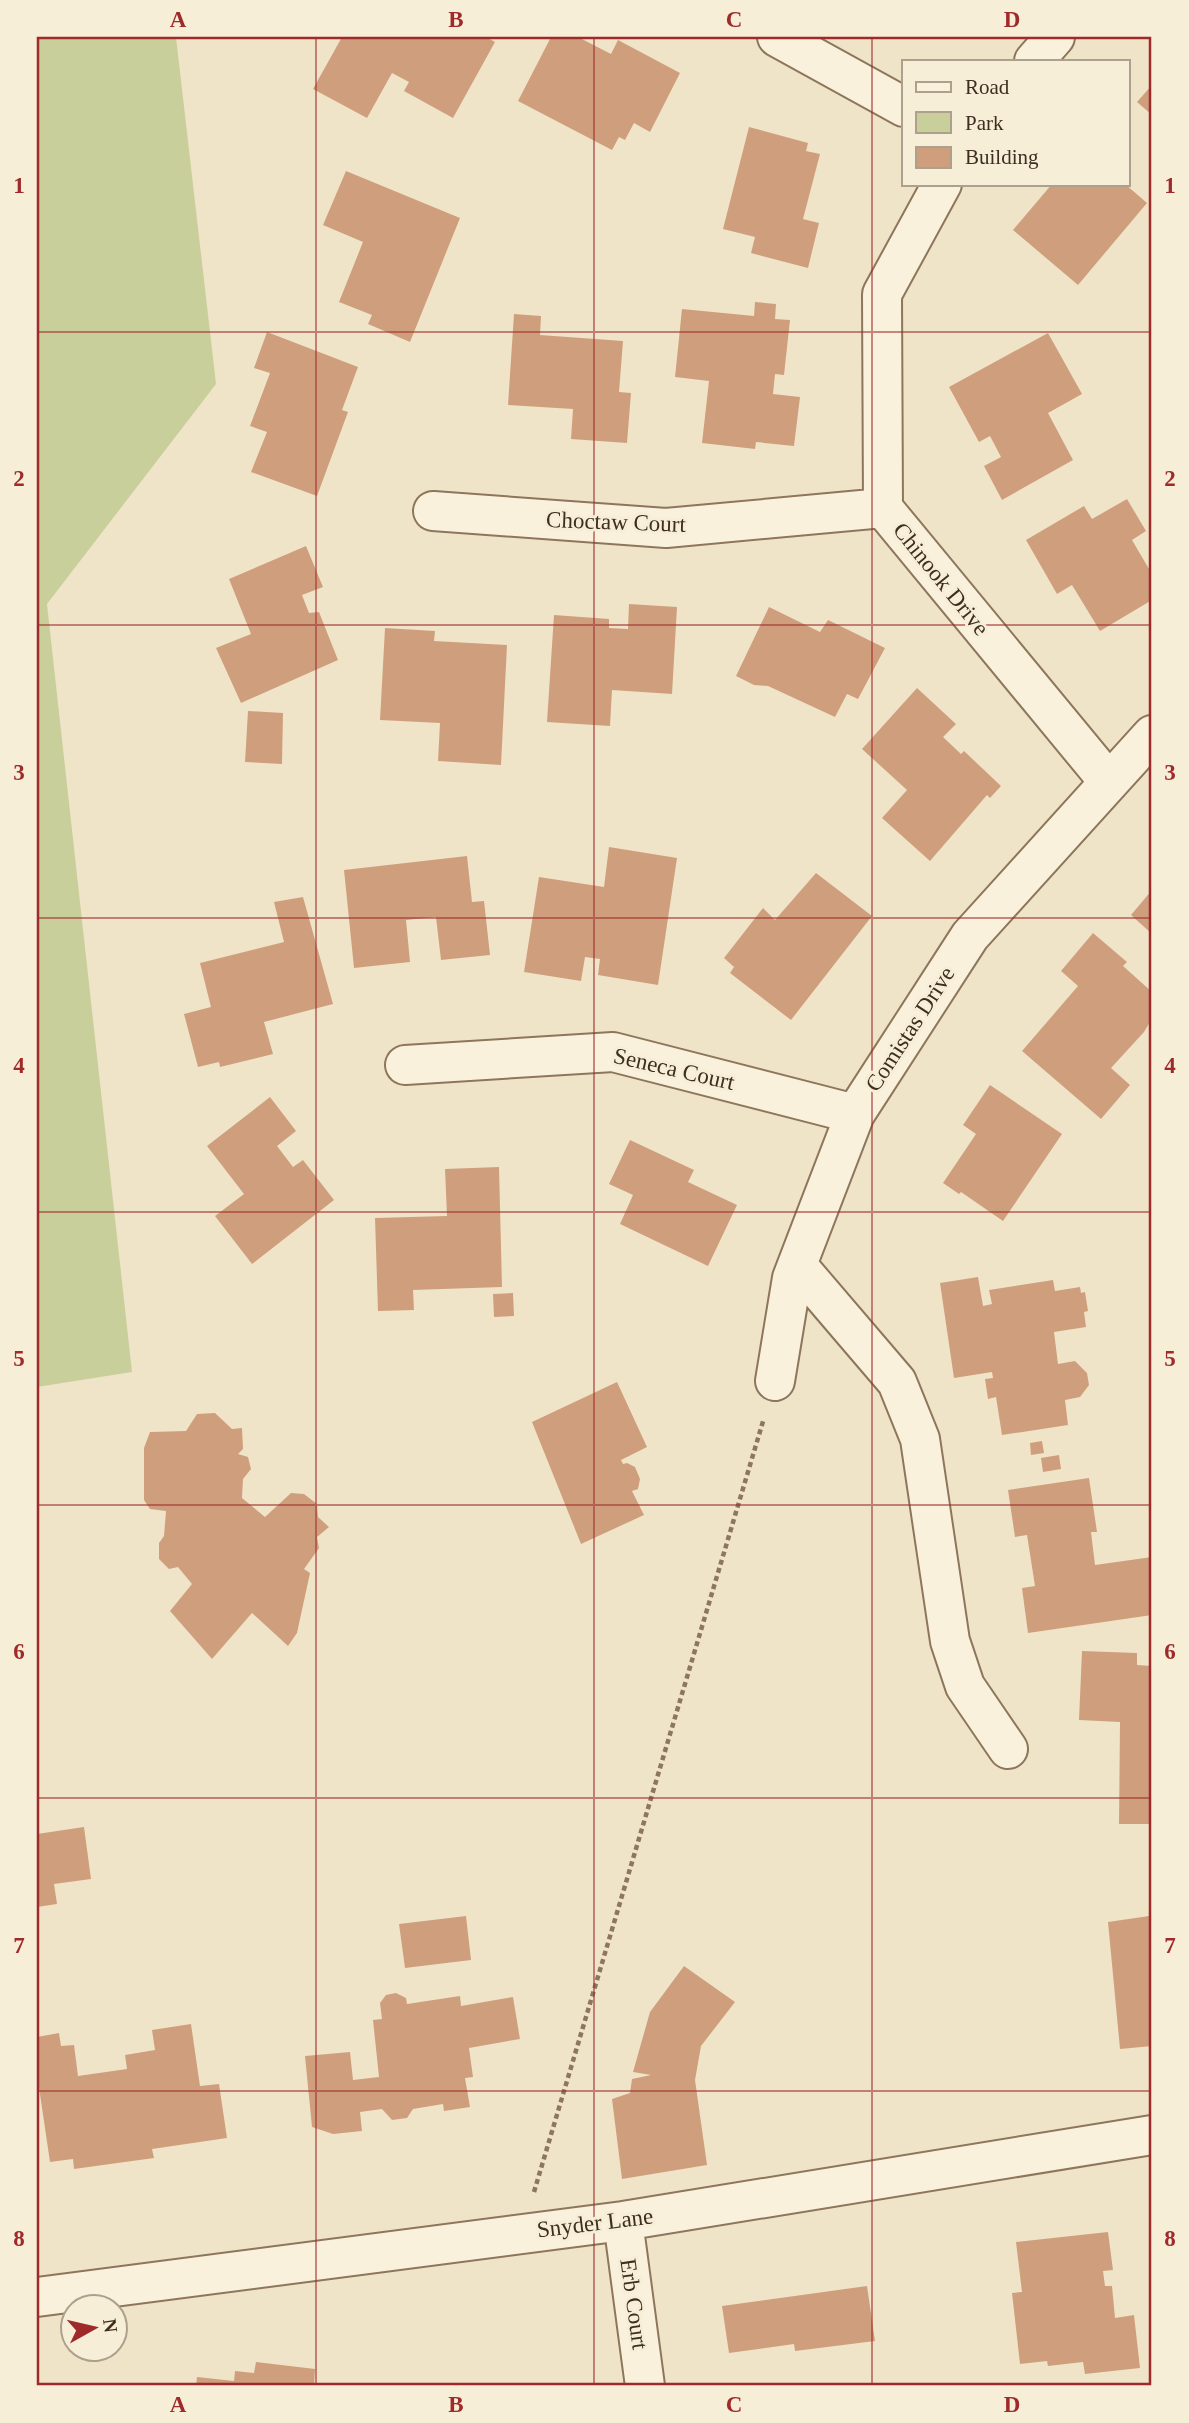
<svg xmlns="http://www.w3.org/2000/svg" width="1189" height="2423" viewBox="0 0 1189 2423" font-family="'Times New Roman',serif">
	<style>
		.green { fill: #c9cf9b }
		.building { fill: #cf9f7d }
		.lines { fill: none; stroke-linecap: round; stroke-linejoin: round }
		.minor-casing { stroke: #8d765c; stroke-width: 42 }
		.path { stroke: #8d765c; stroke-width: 4.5; stroke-dasharray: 5 3.5; stroke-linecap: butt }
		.minor { stroke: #faf1dc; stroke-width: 38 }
		.grid { fill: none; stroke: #9e2a2b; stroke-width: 2; stroke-opacity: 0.55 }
		.labels { text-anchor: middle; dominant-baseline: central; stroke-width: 6; stroke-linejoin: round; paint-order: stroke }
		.street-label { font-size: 23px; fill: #3d2e20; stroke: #f7eed8 }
		.neatline { fill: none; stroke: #9e2a2b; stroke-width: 2.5 }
		.grid-label { font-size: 23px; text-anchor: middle; font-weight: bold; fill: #9e2a2b }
	</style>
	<rect width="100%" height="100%" fill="#f0e4c8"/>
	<path class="green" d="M 37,37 L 176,37 L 216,384 L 47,604 L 132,1372 L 37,1387 Z"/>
	<path class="building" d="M 342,37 L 486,37 L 495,42 L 453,118 L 404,91 L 409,82 L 392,73 L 367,118 L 313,89 Z
		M 551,37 L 578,37 L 611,54 L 618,40 L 680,73 L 650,132 L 634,123 L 625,140 L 619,137 L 612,150 L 518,101 Z
		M 1152,85 L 1152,115 L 1137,102 Z
		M 749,127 L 808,143 L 806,151 L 820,154 L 803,219 L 819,223 L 808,268 L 751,253 L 755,237 L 723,229 Z
		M 346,171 L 460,218 L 410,342 L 368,324 L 372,315 L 339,302 L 363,242 L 323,225 Z
		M 1052,184 L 1125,184 L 1147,203 L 1078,285 L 1013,230 Z
		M 755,302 L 776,304 L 775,319 L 790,320 L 784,375 L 775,374 L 773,394 L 800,397 L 794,446 L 756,442 L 755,449 L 702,443 L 709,381 L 675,377 L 682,309 L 754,316 Z
		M 514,314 L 541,316 L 540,335 L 623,341 L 619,392 L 631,393 L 627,443 L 571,439 L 573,409 L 508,405 Z
		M 267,332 L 358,367 L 342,410 L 348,412 L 317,496 L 251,472 L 267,432 L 250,426 L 270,373 L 254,368 Z
		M 1048,333 L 1082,394 L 1048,413 L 1073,460 L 1002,500 L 984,466 L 1001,457 L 990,436 L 979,442 L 949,387 Z
		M 1127,499 L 1146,531 L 1132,540 L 1152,574 L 1152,600 L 1100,631 L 1072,585 L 1057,594 L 1026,540 L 1084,506 L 1092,519 Z
		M 306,546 L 323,587 L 302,595 L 309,613 L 319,612 L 338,660 L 241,703 L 216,648 L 251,634 L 229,579 Z
		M 629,604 L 677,607 L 672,694 L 612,690 L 610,726 L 547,722 L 554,615 L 609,619 L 609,628 L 628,629 Z
		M 769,607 L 820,632 L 828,620 L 885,648 L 858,699 L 847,694 L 835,717 L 768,686 L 754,685 L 736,676 Z
		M 385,628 L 435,631 L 434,641 L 507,645 L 501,765 L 438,761 L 440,723 L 380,720 Z
		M 917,688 L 956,724 L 943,737 L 961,754 L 964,751 L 1001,786 L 990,798 L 987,795 L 930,861 L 882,818 L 907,790 L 862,749 Z
		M 248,711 L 283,713 L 282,764 L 245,762 Z
		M 609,847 L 677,858 L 658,985 L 598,975 L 600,959 L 585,957 L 581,981 L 524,972 L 539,877 L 604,887 Z
		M 467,856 L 472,902 L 484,901 L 490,955 L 441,960 L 436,917 L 406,920 L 410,962 L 354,968 L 344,870 Z
		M 816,873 L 872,916 L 791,1020 L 730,973 L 734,967 L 724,958 L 763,908 L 775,920 Z
		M 1152,890 L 1152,934 L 1131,915 Z
		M 303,897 L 333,1004 L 264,1022 L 273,1054 L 220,1067 L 219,1062 L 198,1067 L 184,1014 L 211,1007 L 200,963 L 284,942 L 274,902 Z
		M 1093,933 L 1127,962 L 1123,966 L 1152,992 L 1152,1024 L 1150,1022 L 1144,1032 L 1111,1068 L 1130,1085 L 1101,1119 L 1022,1051 L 1078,986 L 1061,971 Z
		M 990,1085 L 1062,1134 L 1003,1221 L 961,1192 L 959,1194 L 943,1183 L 976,1134 L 963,1125 Z
		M 270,1097 L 296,1131 L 277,1146 L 293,1167 L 303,1160 L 334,1200 L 252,1264 L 215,1216 L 244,1194 L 207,1146 Z
		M 630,1140 L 694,1170 L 688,1182 L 737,1205 L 708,1266 L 620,1224 L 633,1195 L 609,1184 Z
		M 499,1167 L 502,1287 L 413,1290 L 414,1310 L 378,1311 L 375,1218 L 447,1216 L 445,1169 Z
		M 978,1277 L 983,1306 L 992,1304 L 989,1290 L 1053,1280 L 1055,1291 L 1080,1287 L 1081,1293 L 1085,1292 L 1088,1311 L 1084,1312 L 1086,1327 L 1054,1332 L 1058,1364 L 1075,1361 L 1087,1373 L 1089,1385 L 1080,1397 L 1065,1400 L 1068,1425 L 1002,1435 L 996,1397 L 988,1399 L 985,1379 L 993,1378 L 992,1372 L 954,1378 L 940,1283 Z
		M 513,1293 L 514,1316 L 494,1317 L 493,1294 Z
		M 617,1382 L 647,1447 L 621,1460 L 623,1464 L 627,1463 L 635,1467 L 640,1479 L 638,1489 L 632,1491 L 644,1515 L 581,1544 L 532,1422 Z
		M 215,1413 L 232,1429 L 242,1428 L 243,1449 L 238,1454 L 248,1457 L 251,1469 L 243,1479 L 242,1498 L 265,1517 L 291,1493 L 304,1494 L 317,1504 L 318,1517 L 329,1527 L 317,1537 L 319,1548 L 304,1569 L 310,1573 L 297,1633 L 288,1646 L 252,1613 L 212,1659 L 170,1611 L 192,1584 L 178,1567 L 169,1569 L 159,1559 L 159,1543 L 164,1536 L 166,1511 L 150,1509 L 144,1500 L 144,1448 L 150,1432 L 186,1431 L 197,1414 Z
		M 1042,1441 L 1044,1453 L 1031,1455 L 1030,1443 Z
		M 1059,1455 L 1061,1469 L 1043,1472 L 1041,1458 Z
		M 1089,1478 L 1097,1532 L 1091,1532 L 1095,1565 L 1152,1557 L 1152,1615 L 1028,1633 L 1022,1588 L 1035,1586 L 1027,1535 L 1015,1537 L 1008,1490 Z
		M 1082,1651 L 1137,1653 L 1137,1665 L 1152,1666 L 1152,1824 L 1119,1824 L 1120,1722 L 1079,1720 Z
		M 84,1827 L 91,1879 L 54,1884 L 57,1904 L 37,1907 L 37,1834 Z
		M 466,1916 L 471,1960 L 405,1968 L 399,1924 Z
		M 1149,1916 L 1152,1948 L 1152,2046 L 1120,2049 L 1108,1922 Z
		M 684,1966 L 735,2002 L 701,2046 L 695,2080 L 707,2165 L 622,2179 L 612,2099 L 630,2093 L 632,2079 L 651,2075 L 633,2072 L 650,2012 Z
		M 396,1993 L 406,1998 L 407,2004 L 460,1996 L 461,2006 L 513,1997 L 520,2039 L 469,2048 L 473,2077 L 465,2078 L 470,2107 L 444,2111 L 443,2104 L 413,2109 L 407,2118 L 392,2120 L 382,2109 L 360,2112 L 362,2131 L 333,2134 L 312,2127 L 305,2056 L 350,2052 L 353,2080 L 379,2077 L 373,2020 L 382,2019 L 380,2003 L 386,1995 Z
		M 191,2024 L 200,2086 L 219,2084 L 227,2138 L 152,2149 L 154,2158 L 74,2169 L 73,2159 L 50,2162 L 37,2074 L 37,2037 L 59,2033 L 61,2046 L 74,2045 L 78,2076 L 127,2069 L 125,2055 L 155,2050 L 152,2030 Z
		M 1108,2232 L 1113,2270 L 1103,2271 L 1105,2286 L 1112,2286 L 1115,2318 L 1134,2315 L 1140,2368 L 1085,2374 L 1083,2362 L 1048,2366 L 1047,2361 L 1020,2364 L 1012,2293 L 1022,2292 L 1016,2242 Z
		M 867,2286 L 875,2341 L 795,2351 L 794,2344 L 729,2353 L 722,2306 Z
		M 256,2362 L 315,2369 L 314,2386 L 196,2386 L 197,2377 L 234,2381 L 235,2371 L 254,2373 Z"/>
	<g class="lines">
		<defs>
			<path id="minor" d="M 777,37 L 904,107
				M 1034,61 L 1055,37
				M 942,184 L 882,294 L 883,508 L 1109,782
				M 433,511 L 666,528 L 883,508
				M 405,1065 L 613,1052 L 855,1114
				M 797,1265 L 897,1382 L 920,1439 L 950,1641 L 965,1686 L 1008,1749
				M 775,1381 L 792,1278 L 855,1114 L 970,936 L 1152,735
				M 623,2221 L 645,2386
				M 37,2297 L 623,2221 L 1152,2135"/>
		</defs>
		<use href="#minor" class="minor-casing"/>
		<path class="path" d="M 534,2192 L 764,1418"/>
		<use href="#minor" class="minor"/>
	</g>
	<path class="grid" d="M 316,37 L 316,2386M 594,37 L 594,2386M 872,37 L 872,2386M 37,332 L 1152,332M 37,625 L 1152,625M 37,918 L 1152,918M 37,1212 L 1152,1212M 37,1505 L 1152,1505M 37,1798 L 1152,1798M 37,2091 L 1152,2091"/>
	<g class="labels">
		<g class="street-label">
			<text transform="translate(616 522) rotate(2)">Choctaw Court</text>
			<text transform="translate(941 579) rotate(51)">Chinook Drive</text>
			<text transform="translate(910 1029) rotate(-57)">Comistas Drive</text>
			<text transform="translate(674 1069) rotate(13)">Seneca Court</text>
			<text transform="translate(595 2223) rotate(-7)">Snyder Lane</text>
			<text transform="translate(634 2304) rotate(82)">Erb Court</text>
		</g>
	</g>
	<rect width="1189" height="2423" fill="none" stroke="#f7eed8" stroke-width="77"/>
	<rect x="902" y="60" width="228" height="126" fill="#f7eed8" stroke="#ada18e" stroke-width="2"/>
	<rect x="916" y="82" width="35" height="10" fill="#faf1dc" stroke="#ada18e" stroke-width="2"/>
	<text x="965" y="94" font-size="21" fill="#3d2e20">Road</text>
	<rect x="916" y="112" width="35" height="21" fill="#c9cf9b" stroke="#ada18e" stroke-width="2"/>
	<text x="965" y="130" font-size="21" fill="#3d2e20">Park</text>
	<rect x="916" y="147" width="35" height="21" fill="#cf9f7d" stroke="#ada18e" stroke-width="2"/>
	<text x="965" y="164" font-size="21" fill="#3d2e20">Building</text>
	<g transform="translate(94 2328) rotate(82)"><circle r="33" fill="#f7eed8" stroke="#ada18e" stroke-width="2"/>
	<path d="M0-5L12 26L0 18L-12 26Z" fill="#9e2a2b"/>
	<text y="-10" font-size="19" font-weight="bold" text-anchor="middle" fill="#3d2e20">N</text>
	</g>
	<rect x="38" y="38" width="1112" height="2346" class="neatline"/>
	<g class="grid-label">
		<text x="178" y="27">A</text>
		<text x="456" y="27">B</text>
		<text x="734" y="27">C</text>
		<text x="1012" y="27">D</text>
		<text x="19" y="193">1</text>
		<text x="1170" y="193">1</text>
		<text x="19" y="486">2</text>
		<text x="1170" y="486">2</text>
		<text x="19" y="780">3</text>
		<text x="1170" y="780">3</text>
		<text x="19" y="1073">4</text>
		<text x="1170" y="1073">4</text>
		<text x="19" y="1366">5</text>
		<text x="1170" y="1366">5</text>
		<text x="19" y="1659">6</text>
		<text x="1170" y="1659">6</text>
		<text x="19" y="1953">7</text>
		<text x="1170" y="1953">7</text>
		<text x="19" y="2246">8</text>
		<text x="1170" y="2246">8</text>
		<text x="178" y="2412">A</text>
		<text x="456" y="2412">B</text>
		<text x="734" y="2412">C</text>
		<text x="1012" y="2412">D</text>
	</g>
</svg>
